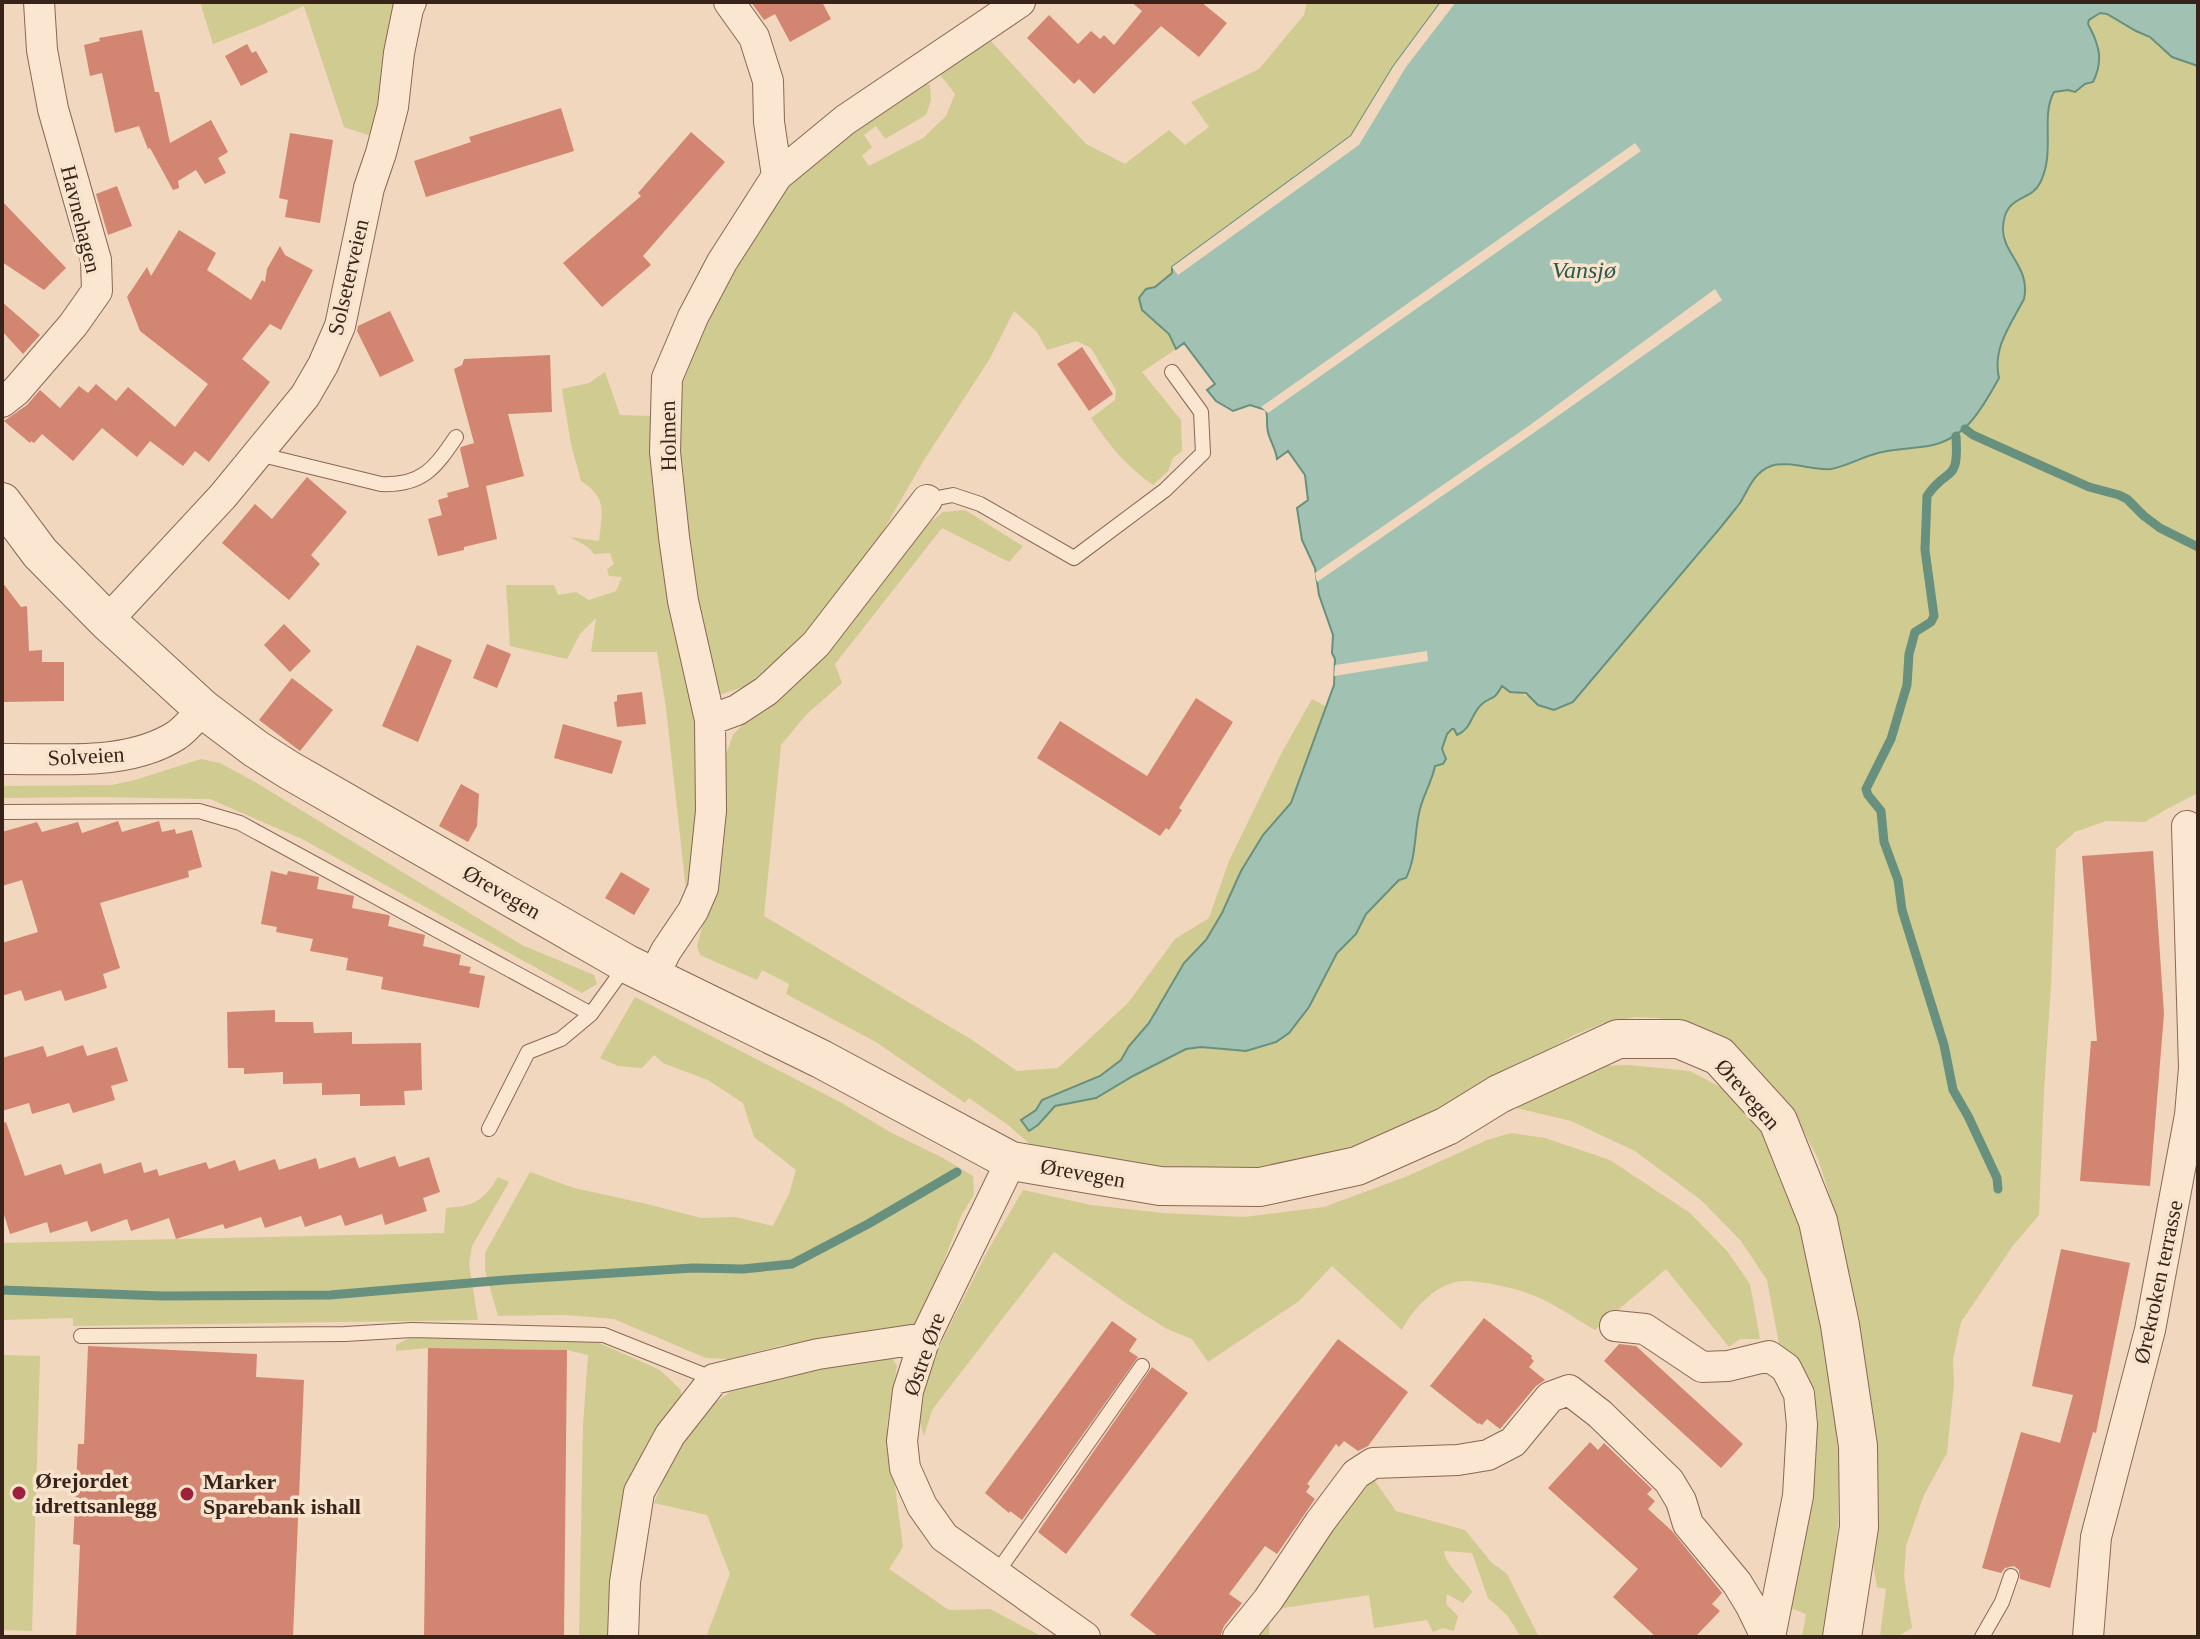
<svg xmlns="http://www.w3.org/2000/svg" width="2200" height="1639" viewBox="0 0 2200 1639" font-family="'Times New Roman',serif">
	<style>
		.green { fill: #d0cb91 }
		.water { fill: #a1c2b2; stroke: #68907e; stroke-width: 2 }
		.pier { fill: #f1d7bd }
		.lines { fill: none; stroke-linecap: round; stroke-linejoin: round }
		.stream { stroke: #68907e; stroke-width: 9 }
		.building { fill: #d28570 }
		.service-casing { stroke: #8a6755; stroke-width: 16 }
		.minor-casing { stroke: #8a6755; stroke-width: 32 }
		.tertiary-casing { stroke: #8a6755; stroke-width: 40 }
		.service { stroke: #fbe6d1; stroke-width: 14 }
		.minor { stroke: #fbe6d1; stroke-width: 30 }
		.tertiary { stroke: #fbe6d1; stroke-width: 38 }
		.poi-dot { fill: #9e203a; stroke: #f8e3cd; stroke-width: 3 }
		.labels { text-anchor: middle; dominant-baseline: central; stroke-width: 7; stroke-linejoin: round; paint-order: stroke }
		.street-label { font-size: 22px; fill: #38231b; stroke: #f8e3cd }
		.poi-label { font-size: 22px; font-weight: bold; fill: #38231b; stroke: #f8e3cd; text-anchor: start }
		.water-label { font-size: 24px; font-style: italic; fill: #295a4d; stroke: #f8e3cd }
	</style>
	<rect width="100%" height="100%" fill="#f1d7bd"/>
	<path class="green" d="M 200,2 L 403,2 L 377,138 L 344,127 L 304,6 L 264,24 L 213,44 Z
		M 1307,2 L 1441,2 L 1393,67 L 1351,136 L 1172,267 L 1172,273 L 1155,287 L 1146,289 L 1149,317 L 1169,334 L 1176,349 L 1142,372 L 1181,420 L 1182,451 L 1173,458 L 1168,471 L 1153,485 C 1127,467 1108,444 1091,418 L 1115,400 L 1116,390 L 1091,348 L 1077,341 L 1047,350 L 1037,332 L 1014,311 L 989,360 L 924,460 L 864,564 L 810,633 L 749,685 L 719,695 L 687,565 L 675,398 L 728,271 L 795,173 L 918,78 L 930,85 L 931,100 L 926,115 L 885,139 L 876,126 L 864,135 L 872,147 L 862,156 L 869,166 L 923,138 L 946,116 L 955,94 L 938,72 L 989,39 L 1086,144 L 1125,164 L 1169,130 L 1185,145 L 1209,127 L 1191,102 L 1259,69 L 1304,15 Z
		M 2100,13 L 2107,14 L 2136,31 L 2150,37 L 2159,47 L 2189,63 L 2198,66 L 2198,793 L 2165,810 L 2145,822 L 2106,821 L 2075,832 L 2056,849 L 2051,985 L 2044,1091 L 2039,1215 L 2012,1247 L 1961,1322 L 1953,1359 L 1954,1384 L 1947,1453 L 1924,1495 L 1906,1546 L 1904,1577 L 1912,1628 L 1897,1637 L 1880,1637 L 1886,1589 L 1877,1587 L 1871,1551 L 1837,1229 L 1829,1193 L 1818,1159 L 1799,1122 L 1687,1025 L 1659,1018 L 1635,1017 L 1603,1023 L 1572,1036 L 1436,1116 L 1339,1154 L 1256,1171 L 1185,1172 L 1102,1164 L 1031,1145 L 1008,1125 L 969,1098 L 965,1103 L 876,1042 L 786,994 L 789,984 L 762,970 L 757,980 L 700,955 L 697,946 L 716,876 L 725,757 L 733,735 L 924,527 L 943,512 L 965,510 L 1023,546 L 1009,562 L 942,528 L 835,664 L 842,683 L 806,715 L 781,745 L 764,916 L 972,1040 L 1017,1071 L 1058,1068 L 1128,1003 L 1175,939 L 1209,918 L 1229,861 L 1281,754 L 1312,699 L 1327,707 L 1291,803 L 1275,821 L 1362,922 L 1366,914 L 1399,880 L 1406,878 L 1411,868 L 1420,809 L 1432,779 L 1435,766 L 1443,755 L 1442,749 L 1447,734 L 1476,712 L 1483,703 L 1494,698 L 1502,686 C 1521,692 1536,701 1553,710 L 1573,702 L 1721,527 L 1741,502 L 1750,484 L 1761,472 L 1771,466 L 1785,465 L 1829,469 L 1878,453 L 1933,445 L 1956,436 L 1976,417 L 1999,378 C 1993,348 2011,324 2024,299 C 2032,266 1997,250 2006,216 C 2009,202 2019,197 2032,192 L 2049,151 L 2047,139 L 2049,105 L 2054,92 L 2068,90 L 2090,84 L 2098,72 L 2099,45 L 2088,24 L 2089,20 Z
		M 605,372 L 620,415 L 650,416 L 654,459 L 698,724 L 696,862 L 686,890 L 666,708 L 657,652 L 591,652 L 596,618 L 580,634 L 567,659 L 510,646 L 506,585 L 554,585 L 558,595 L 576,592 L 589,600 L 616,591 L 622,577 L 609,576 L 607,569 L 614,564 L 610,553 L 594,554 L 588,547 L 570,537 L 599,541 C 602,512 608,498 581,481 L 571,444 L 562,389 L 589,383 Z
		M 201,759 L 220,763 L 255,782 L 522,945 L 594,975 L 597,984 L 582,993 L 302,839 L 210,799 L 96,797 L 2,798 L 2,786 L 112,785 L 135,780 Z
		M 635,997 L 840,1102 L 890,1132 L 943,1158 L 973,1176 L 974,1195 L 962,1214 L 938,1276 L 916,1324 L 905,1331 L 873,1338 L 783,1345 L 729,1359 L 706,1358 L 614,1319 L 566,1315 L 498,1316 L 485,1270 L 485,1253 L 530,1172 L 574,1188 L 647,1204 L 701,1218 L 735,1217 L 773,1226 L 789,1194 L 796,1170 L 754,1137 L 743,1103 L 708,1080 L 663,1063 L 654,1055 L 642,1068 L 618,1066 L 600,1058 Z
		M 1628,1065 L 1690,1071 L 1724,1089 L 1751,1116 L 1782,1161 L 1801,1220 L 1829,1356 L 1839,1459 L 1838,1523 L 1831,1592 L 1823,1637 L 1802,1637 L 1806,1614 L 1786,1606 L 1802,1538 L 1780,1349 L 1767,1280 L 1741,1241 L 1701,1200 L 1635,1151 L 1571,1121 L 1512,1107 L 1597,1066 Z
		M 1511,1133 L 1545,1138 L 1610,1160 L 1690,1213 L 1727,1251 L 1750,1284 L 1760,1339 L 1740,1339 L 1729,1347 L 1666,1269 L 1595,1330 C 1574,1318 1552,1302 1530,1294 C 1514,1288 1471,1278 1456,1282 C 1433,1287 1412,1310 1402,1330 L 1332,1266 L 1299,1301 L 1208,1362 L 1192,1339 L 1167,1329 L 1126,1303 L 1054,1252 L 932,1410 L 924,1436 L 920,1422 L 926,1382 L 939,1347 L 987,1252 L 1023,1190 L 1091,1205 L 1163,1213 L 1244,1217 L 1324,1207 L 1408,1176 L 1487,1140 Z
		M 498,1177 L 509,1182 L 472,1246 L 469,1264 L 478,1320 L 73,1326 L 73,1318 L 2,1320 L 2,1243 L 444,1233 L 446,1208 C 475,1206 483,1201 498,1177 Z
		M 411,1337 L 597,1342 L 660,1370 L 681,1390 L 681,1404 L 611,1637 L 579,1637 L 583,1426 L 588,1355 L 567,1350 L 428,1348 L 396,1351 L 396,1345 Z
		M 2,1355 L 40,1356 L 32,1631 L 2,1630 Z
		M 891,1356 L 897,1366 L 887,1425 L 903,1547 L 889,1569 L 949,1610 L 990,1609 L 1043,1637 L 706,1637 L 730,1574 L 707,1515 L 654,1503 L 675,1452 L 707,1409 L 746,1380 Z
		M 1370,1474 L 1396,1511 L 1465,1530 L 1491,1562 L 1507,1574 L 1539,1637 L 1521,1637 L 1507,1615 L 1488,1598 L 1472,1553 L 1444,1551 C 1446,1567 1463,1577 1472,1592 L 1463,1603 L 1447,1594 L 1446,1604 L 1458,1616 L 1454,1631 L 1443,1628 L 1433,1632 L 1427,1620 L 1374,1628 L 1369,1595 L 1270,1610 L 1269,1637 L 1250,1637 Z"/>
	<path class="water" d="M 1441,2 L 2198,2 L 2198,66 L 2172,57 L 2150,37 L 2136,31 L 2107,14 L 2100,13 L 2089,20 L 2088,24 C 2099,44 2104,60 2093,82 L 2085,84 L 2075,92 L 2068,90 L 2054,92 C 2040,117 2056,152 2040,183 C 2030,203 2004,193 2003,229 C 2003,254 2031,268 2024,299 C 2011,324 1992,348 1999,378 C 1983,407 1967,437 1933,445 C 1915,449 1896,448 1878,453 C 1862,457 1847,466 1831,469 C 1813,471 1789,460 1771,466 C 1754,472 1748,490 1740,503 C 1734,511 1727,519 1721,527 L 1573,702 L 1554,710 L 1538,705 L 1526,693 L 1510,692 L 1502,686 C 1492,703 1494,694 1482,704 C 1471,713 1472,729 1457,735 L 1454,729 L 1452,729 L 1447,734 L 1442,749 L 1446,759 L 1443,764 L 1435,766 C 1432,781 1424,794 1420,809 C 1414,831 1417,856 1406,878 L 1399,880 L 1366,914 L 1356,934 L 1337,953 L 1309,1007 L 1289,1033 L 1276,1042 L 1246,1051 L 1201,1047 L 1186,1049 L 1133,1076 L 1096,1098 L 1055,1106 L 1038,1125 L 1029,1131 L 1021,1120 L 1036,1110 L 1042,1100 L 1100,1076 L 1121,1060 L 1129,1046 L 1149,1023 L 1184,963 L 1206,940 L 1222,913 L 1241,871 L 1263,835 L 1291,803 L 1334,685 L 1335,659 L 1332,653 L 1333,635 L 1319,595 L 1315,568 L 1302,540 L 1297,508 L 1308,500 L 1305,475 L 1288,451 L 1277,459 C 1276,449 1270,441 1268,432 C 1266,424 1268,417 1266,410 L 1250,405 L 1233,411 L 1216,401 L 1207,390 L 1215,384 L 1184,343 L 1176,349 L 1169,334 L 1142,310 L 1139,298 L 1146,289 L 1155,287 L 1172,273 L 1172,267 L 1351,136 L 1393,67 Z"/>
	<path class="pier" d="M 1441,2 L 1456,2 L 1406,67 L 1359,145 L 1178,275 L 1172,267 L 1351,136 L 1393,67 Z
		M 1635,143 L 1641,151 L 1268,413 L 1261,407 Z
		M 1715,289 L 1722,300 L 1535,432 L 1317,582 L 1315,573 L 1530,425 Z
		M 1427,651 L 1428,661 L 1334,676 L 1335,665 Z"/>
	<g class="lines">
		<path class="stream" d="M 1965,429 L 1973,435 L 2089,487 L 2119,495 L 2127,499 L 2144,516 L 2160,528 L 2198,547
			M 1956,436 C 1959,485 1948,465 1927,496 L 1925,550 L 1934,616 L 1931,622 L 1915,632 L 1909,654 L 1907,685 L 1891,739 L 1866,789 L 1868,795 L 1881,811 L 1884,842 L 1898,880 L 1902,910 L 1944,1045 L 1953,1090 L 1968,1116 L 1997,1178 L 1998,1189
			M 2,1290 L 163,1296 L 330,1295 L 505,1280 L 693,1268 L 743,1269 L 792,1264 L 868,1224 L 957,1172"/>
	</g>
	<path class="building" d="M 751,2 L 822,2 L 831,19 L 790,42 L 775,14 L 764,20 Z
		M 1131,2 L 1201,2 L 1227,23 L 1199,57 L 1161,26 L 1094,94 L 1079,79 L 1074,84 L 1027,38 L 1049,15 L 1078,44 L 1091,31 L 1100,39 L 1104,35 L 1114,45 L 1142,11 Z
		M 142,30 L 155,92 L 159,92 L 170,143 L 211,120 L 228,152 L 218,158 L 226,173 L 205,184 L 196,170 L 178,181 L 179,188 L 173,190 L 150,148 L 148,149 L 139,126 L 115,133 L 102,73 L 90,76 L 84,45 L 100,41 L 99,38 Z
		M 247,44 L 252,53 L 256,51 L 268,72 L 241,86 L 225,56 Z
		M 561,108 L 574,151 L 426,197 L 414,161 L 471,142 L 469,137 Z
		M 691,132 L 725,162 L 643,256 L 651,265 L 602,307 L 563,263 L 641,196 L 638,193 Z
		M 290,133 L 333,140 L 320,223 L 285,217 L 288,200 L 279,198 Z
		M 117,186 L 132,226 L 108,235 L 96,194 Z
		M 2,201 L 66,268 L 44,290 L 2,262 Z
		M 179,230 L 216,253 L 207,270 L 251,300 L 262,280 L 265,282 L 267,269 L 280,246 L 285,255 L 313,270 L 281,330 L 270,324 L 242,359 L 270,382 L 209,462 L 195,451 L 183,466 L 150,441 L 137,457 L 102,428 L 73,461 L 42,434 L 34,443 L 31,441 L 30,443 L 4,421 L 27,405 L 40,390 L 60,408 L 79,386 L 88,393 L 96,384 L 116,401 L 128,387 L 175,427 L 208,384 L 140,331 L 127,297 L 147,267 L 151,276 Z
		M 2,302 L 40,335 L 23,354 L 2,331 Z
		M 390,311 L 414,361 L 380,377 L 357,331 L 358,326 Z
		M 1082,347 L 1113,394 L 1089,411 L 1057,364 Z
		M 550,355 L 552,412 L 508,414 L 524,476 L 486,486 L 497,539 L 464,547 L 464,550 L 438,556 L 428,519 L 442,515 L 438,500 L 448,497 L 447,493 L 469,487 L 460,449 L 461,447 L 474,443 L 454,369 L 462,365 L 464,359 Z
		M 307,477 L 347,512 L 311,555 L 320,564 L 289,600 L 222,543 L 255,504 L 272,519 Z
		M 2,582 L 21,607 L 27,606 L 29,651 L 42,650 L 42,662 L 64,662 L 64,701 L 2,702 Z
		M 284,624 L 311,651 L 290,672 L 264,645 Z
		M 487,644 L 511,654 L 497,688 L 473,678 Z
		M 417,645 L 452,660 L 418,742 L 382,726 Z
		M 292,678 L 333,710 L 300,751 L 259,720 Z
		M 642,692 L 646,724 L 617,727 L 614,702 L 617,701 L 617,695 Z
		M 1196,698 L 1233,722 L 1179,808 L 1182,810 L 1169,830 L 1166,828 L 1160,836 L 1037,758 L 1060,721 L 1147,776 Z
		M 563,724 L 622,741 L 612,774 L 554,758 Z
		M 461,784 L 479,794 L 477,826 L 468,842 L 439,826 Z
		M 118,821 L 122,832 L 159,821 L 162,832 L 175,829 L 176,834 L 192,830 L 202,867 L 188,871 L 189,877 L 100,903 L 120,968 L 103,974 L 107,988 L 65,1001 L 61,990 L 25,1001 L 21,990 L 2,996 L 2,943 L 38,932 L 22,880 L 2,886 L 2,832 L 37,822 L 42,832 L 78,822 L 82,833 Z
		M 2153,851 L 2164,1014 L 2150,1186 L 2080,1181 L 2091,1041 L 2097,1041 L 2082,856 Z
		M 271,871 L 287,875 L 288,871 L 319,877 L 317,889 L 354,896 L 352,908 L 388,915 L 390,916 L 388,926 L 425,935 L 423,946 L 461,955 L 459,965 L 471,967 L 469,973 L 485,976 L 479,1008 L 381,989 L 383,977 L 346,970 L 348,958 L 310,951 L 313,939 L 276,932 L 277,927 L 261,924 Z
		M 621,872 L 650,889 L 634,915 L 605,898 Z
		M 275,1010 L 275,1022 L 313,1022 L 314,1033 L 352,1032 L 352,1044 L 421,1043 L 422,1090 L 404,1091 L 405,1105 L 360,1106 L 360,1094 L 322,1095 L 322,1083 L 283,1084 L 283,1072 L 244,1074 L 244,1068 L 228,1068 L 227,1012 Z
		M 83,1045 L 87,1056 L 117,1047 L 128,1081 L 111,1086 L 115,1100 L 73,1113 L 69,1103 L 32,1114 L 29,1103 L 2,1111 L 2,1058 L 43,1046 L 47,1057 Z
		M 6,1122 L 25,1176 L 61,1164 L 65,1175 L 101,1163 L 104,1174 L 141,1162 L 144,1173 L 157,1169 L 159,1176 L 206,1162 L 209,1169 L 235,1160 L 239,1171 L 275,1159 L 279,1170 L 316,1158 L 319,1169 L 355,1157 L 359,1168 L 395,1156 L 399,1167 L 429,1157 L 440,1192 L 423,1198 L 427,1211 L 385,1225 L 382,1214 L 345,1226 L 341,1215 L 305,1227 L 301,1216 L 265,1228 L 261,1217 L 225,1229 L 223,1224 L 176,1239 L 169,1218 L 131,1231 L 127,1219 L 91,1232 L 87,1221 L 50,1233 L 47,1222 L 10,1234 L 2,1208 L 2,1123 Z
		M 2061,1249 L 2130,1263 L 2096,1433 L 2093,1432 L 2050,1588 L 2020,1579 L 2019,1570 L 2014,1566 L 2005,1568 L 2001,1573 L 1982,1568 L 2021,1432 L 2060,1443 L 2073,1395 L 2032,1386 Z
		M 1484,1318 L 1532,1356 L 1531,1358 L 1534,1361 L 1529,1367 L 1545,1380 L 1536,1386 L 1500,1429 L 1487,1419 L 1482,1425 L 1479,1423 L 1478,1424 L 1430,1386 Z
		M 1112,1321 L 1137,1339 L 1129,1351 L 1138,1357 L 1022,1520 L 1010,1511 L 1009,1513 L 985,1493 Z
		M 1338,1339 L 1408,1392 L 1368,1446 L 1358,1451 L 1344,1441 L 1339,1447 L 1336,1444 L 1307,1484 L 1310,1486 L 1306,1492 L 1315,1499 L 1277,1554 L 1265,1546 L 1229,1594 L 1242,1603 L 1224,1626 L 1220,1637 L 1159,1637 L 1130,1615 Z
		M 1619,1344 L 1636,1346 L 1743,1444 L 1721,1468 L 1604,1361 Z
		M 88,1346 L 257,1354 L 256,1377 L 304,1380 L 293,1637 L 76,1637 L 80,1545 L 73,1544 L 78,1444 L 84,1444 Z
		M 428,1348 L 567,1350 L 564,1637 L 424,1637 Z
		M 1152,1367 L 1188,1393 L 1066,1554 L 1038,1532 Z
		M 1590,1442 L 1598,1450 L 1604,1443 L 1652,1489 L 1647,1494 L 1655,1501 L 1648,1509 L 1672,1531 L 1722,1593 L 1712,1604 L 1720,1611 L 1695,1637 L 1656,1637 L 1613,1597 L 1638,1569 L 1548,1488 Z"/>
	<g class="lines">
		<defs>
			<path id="service" d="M 258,454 L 381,484 C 422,486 435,468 456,437
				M 927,500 L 953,495 L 980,504 L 1074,558 L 1165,490 L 1203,453 L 1201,412 L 1172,372
				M 2,812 L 199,811 L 240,823 L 591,1014
				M 489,1129 L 528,1052 L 561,1039 L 591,1014 L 627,964
				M 81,1336 L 345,1334 L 412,1330 L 604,1335 L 714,1379
				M 996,1574 L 1142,1366
				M 1982,1637 L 2002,1602 L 2011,1576"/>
			<path id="minor" d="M 729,2 L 754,37 L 768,81 L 769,122 L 777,176
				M 2,402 L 16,391 L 73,325 L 97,291 L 96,260 L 53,109 L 42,50 L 39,2
				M 107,621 L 223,496 L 305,396 L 323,365 L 340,326 L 369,188 L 381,153 L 393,107 L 399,53 L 408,9 L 411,2
				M 710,720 L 683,601 L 674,537 L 665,452 L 667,378 L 693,317 L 722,262 L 777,176 L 845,120 L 1020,2
				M 2,759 C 58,758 128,767 177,735 C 187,728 195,717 203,709
				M 654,975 L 666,951 L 693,911 L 703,888 L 711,811 L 710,720 L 737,710 L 766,691 L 816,644 L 927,500
				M 1011,1161 L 925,1338 L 908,1391 L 902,1441 L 905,1468 L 922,1506 L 944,1537 L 1085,1637
				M 1615,1326 L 1645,1329 L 1702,1367 L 1728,1366 L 1769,1356 L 1786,1368 L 1799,1394 L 1802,1425 L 1798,1496 L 1770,1637
				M 623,1637 L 625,1582 L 639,1492 L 670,1435 L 714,1379 L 818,1354 L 925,1338
				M 1238,1637 L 1268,1600 L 1320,1522 L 1356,1474 L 1373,1463 L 1458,1460 L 1488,1455 L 1513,1442 L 1550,1397 L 1569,1390 L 1600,1414 L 1669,1481 L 1681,1501 L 1688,1524 L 1737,1583 L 1751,1606 L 1766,1637
				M 2088,1637 L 2096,1537 L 2150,1330 L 2190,1115 L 2194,1068 L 2187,826"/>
			<path id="tertiary" d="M 2,502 L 40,553 L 107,621 L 203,709 L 256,749 L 289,770 L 627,964 L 821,1059 L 1011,1161 L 1160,1186 L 1260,1187 L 1357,1166 L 1447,1126 L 1499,1094 L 1618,1039 L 1679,1039 L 1719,1056 L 1778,1121 L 1818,1221 L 1840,1325 L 1858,1446 L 1859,1527 L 1842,1637"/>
		</defs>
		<use href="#service" class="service-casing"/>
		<use href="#minor" class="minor-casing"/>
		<use href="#tertiary" class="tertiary-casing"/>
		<use href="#service" class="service"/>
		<use href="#minor" class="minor"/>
		<use href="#tertiary" class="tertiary"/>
	</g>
	<g class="poi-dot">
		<circle cx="19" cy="1493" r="8"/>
		<circle cx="187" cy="1494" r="8"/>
	</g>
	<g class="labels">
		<g class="street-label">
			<text transform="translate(81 219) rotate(76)">Havnehagen</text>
			<text transform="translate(348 277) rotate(-77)">Solseterveien</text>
			<text transform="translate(668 436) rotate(-91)">Holmen</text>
			<text transform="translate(86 756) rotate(-3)">Solveien</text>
			<text transform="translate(502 892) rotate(30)">Ørevegen</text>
			<text transform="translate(1748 1094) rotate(49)">Ørevegen</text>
			<text transform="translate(1083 1173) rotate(10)">Ørevegen</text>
			<text transform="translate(2158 1282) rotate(-78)">Ørekroken terrasse</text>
			<text transform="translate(924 1354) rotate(-71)">Østre Øre</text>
		</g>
		<g class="poi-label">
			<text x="35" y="1480">Ørejordet<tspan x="35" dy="25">idrettsanlegg</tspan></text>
			<text x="203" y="1481">Marker<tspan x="203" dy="25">Sparebank ishall</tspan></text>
		</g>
		<g class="water-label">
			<text x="1584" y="270">Vansjø</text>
		</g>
	</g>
	<rect width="2200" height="1639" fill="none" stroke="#38231b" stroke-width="8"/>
</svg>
